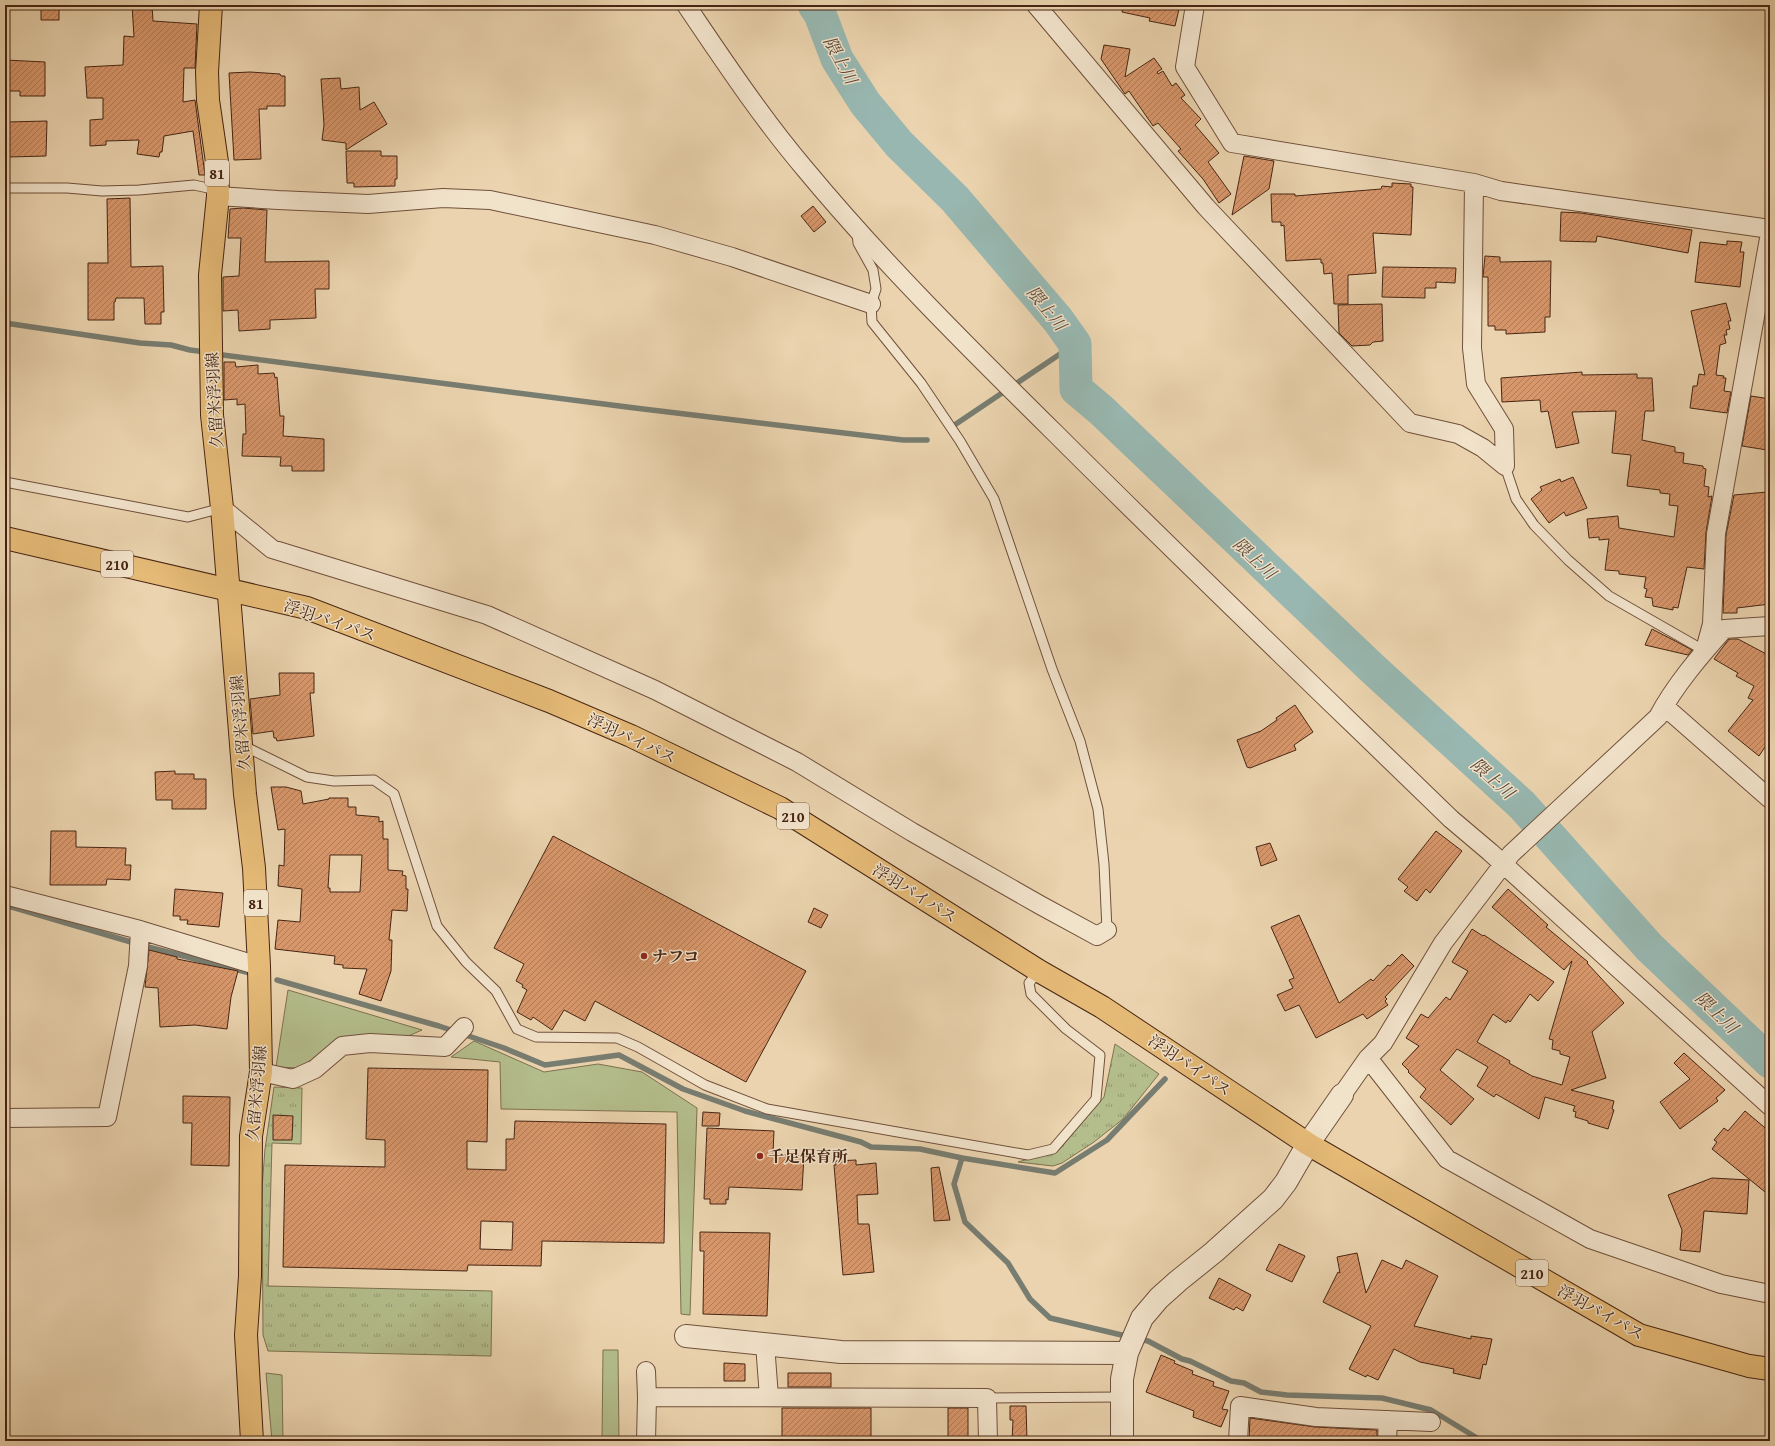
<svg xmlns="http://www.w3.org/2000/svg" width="1775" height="1446" viewBox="0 0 1775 1446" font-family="'Gentium Book Plus','Noto Serif JP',serif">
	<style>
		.grass { fill: url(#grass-tufts); stroke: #7e7150 }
		.garden { fill: #b4bd8c; stroke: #7e7150 }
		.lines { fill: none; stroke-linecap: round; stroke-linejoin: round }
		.stream { stroke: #787d71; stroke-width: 5.5 }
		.river { stroke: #98b7b0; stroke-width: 33 }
		.building { fill: url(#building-hatch); stroke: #472513; fill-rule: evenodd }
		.service-casing { stroke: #70503a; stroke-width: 11 }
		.minor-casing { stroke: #70503a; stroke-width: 20 }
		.tertiary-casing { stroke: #70503a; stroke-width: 24 }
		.primary-casing { stroke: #472513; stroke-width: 24 }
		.trunk-casing { stroke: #472513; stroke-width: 24 }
		.service { stroke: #f1e2ca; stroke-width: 9 }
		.minor { stroke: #f1e2ca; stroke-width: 18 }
		.tertiary { stroke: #f1e2ca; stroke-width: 22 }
		.primary { stroke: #e5ba77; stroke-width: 22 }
		.trunk { stroke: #e5ba77; stroke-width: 22 }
		.poi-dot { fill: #8f2418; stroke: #f1e2ca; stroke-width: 1.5 }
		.labels { text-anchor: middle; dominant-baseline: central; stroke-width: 3; stroke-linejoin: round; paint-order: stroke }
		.shield { fill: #f1e2ca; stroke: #7a5e4a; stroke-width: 1 }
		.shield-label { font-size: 15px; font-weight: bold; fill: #472513 }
		.street-label { font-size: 16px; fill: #472513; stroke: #f1e2ca }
		.poi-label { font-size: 16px; font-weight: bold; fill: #472513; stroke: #f1e2ca; text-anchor: start }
		.water-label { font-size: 17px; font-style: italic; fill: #5b4a3a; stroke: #f1e2ca }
	</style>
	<defs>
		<pattern id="grass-tufts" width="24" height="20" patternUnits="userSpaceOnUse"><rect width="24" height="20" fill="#b4bd8c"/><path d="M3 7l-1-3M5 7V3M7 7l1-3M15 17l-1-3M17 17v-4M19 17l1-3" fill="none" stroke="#949971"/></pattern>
		<pattern id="building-hatch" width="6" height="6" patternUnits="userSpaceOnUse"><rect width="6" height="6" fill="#d8976b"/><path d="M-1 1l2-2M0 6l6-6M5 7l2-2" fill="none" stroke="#b17b57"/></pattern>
	</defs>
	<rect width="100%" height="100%" fill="#ead3ae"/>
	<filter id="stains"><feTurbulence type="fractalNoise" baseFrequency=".005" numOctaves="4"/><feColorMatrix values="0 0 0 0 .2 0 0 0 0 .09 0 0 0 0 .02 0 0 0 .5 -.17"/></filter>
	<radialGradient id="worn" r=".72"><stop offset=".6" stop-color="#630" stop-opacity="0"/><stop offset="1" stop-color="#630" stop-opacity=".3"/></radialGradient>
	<path class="grass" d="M 1115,1044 L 1159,1074 L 1123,1119 L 1094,1142 L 1062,1163 L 1053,1166 L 1018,1162 L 1059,1150 L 1104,1097 Z
		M 274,1087 L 302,1088 L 301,1144 L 272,1143 L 268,1286 L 492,1291 L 491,1356 L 268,1351 L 263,1335 L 262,1188 L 265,1149 Z"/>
	<path class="garden" d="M 288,990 L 422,1030 L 406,1037 L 318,1055 L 300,1068 L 276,1067 Z
		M 474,1041 L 544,1072 L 598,1064 L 642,1072 L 697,1108 L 690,1315 L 681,1314 L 677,1112 L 501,1109 L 500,1062 L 451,1057 Z
		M 603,1350 L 618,1350 L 619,1441 L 602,1441 Z
		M 266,1373 L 282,1375 L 283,1441 L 272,1441 Z"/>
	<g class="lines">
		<path class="stream" d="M 5,323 L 140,343 L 171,345 L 190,350 L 206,352
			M 215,354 L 635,408 L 903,440 L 927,440
			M 953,426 L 1075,344
			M 5,905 L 148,947 L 254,974
			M 277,980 L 439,1026 L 504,1048 L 545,1065 L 619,1055 L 683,1089 L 745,1111 L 861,1142 L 871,1147 L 920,1149 L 962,1158 L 954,1184 L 965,1222 L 1008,1263 L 1030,1299 L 1050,1318 L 1130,1337
			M 962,1158 L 1055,1173 L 1107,1140 L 1165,1079
			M 1138,1339 L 1148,1341 L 1182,1359 L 1190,1361 L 1231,1381 L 1244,1383 L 1261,1392 L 1287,1395 L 1382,1398 L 1431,1410 L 1482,1441"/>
		<path class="river" d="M 814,5 L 820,14 L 837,59 L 865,103 L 899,144 L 955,199 L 1058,320 L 1075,344 L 1076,389 L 1101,410 L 1373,669 L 1522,805 L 1649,947 L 1770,1062"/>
	</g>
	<path class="building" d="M 41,5 L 59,5 L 59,20 L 41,20 Z
		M 132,5 L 152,5 L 153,21 L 197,24 L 195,68 L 184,68 L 183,102 L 195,100 L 205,175 L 199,175 L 193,131 L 164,136 L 162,152 L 160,152 L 159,157 L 137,154 L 139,140 L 106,141 L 106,145 L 90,146 L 90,120 L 103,119 L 103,98 L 87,98 L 85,67 L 123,65 L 124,36 L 134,37 Z
		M 1123,5 L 1180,5 L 1175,26 L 1149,21 L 1150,18 L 1122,12 Z
		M 1104,45 L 1130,49 L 1125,77 L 1154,58 L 1162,69 L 1157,72 L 1158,74 L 1163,71 L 1172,86 L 1176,83 L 1185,95 L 1181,98 L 1201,119 L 1195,125 L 1219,153 L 1208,162 L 1231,194 L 1219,203 L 1203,179 L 1178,151 L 1181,149 L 1158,123 L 1153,126 L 1129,91 L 1125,94 L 1101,59 Z
		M 5,60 L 45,62 L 45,96 L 20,96 L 20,91 L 5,91 Z
		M 250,72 L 280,74 L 281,76 L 285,76 L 285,106 L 267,106 L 267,109 L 259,109 L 261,159 L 234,160 L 229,73 Z
		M 340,78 L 341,89 L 359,87 L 360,110 L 374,102 L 387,124 L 346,150 L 346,143 L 322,140 L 324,125 L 321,79 Z
		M 47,121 L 46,156 L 8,157 L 8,139 L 5,139 L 5,125 L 8,125 L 7,122 Z
		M 346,151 L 381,151 L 381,156 L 397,156 L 397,179 L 395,179 L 395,186 L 354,187 L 354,183 L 347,183 Z
		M 1244,156 L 1274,161 L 1269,189 L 1232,215 Z
		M 1392,183 L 1411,184 L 1411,187 L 1413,187 L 1411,235 L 1373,233 L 1376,273 L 1348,275 L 1348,304 L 1334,304 L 1332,273 L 1324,274 L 1323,263 L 1321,263 L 1321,259 L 1286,261 L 1284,225 L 1281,226 L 1281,222 L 1272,222 L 1271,194 L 1295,194 L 1295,196 L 1381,189 L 1382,186 L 1392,187 Z
		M 130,198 L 131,267 L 163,266 L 164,312 L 161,312 L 161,324 L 145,324 L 144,298 L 116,298 L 115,302 L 114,302 L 114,320 L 88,320 L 88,263 L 108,263 L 107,199 Z
		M 813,206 L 826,222 L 814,232 L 801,216 Z
		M 243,208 L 267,210 L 265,262 L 329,261 L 329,289 L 315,289 L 316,318 L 270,320 L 270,329 L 239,331 L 238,310 L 223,311 L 223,277 L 239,276 L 241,238 L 228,238 L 230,209 Z
		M 1561,212 L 1581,213 L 1692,230 L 1688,253 L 1597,236 L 1596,242 L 1560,241 Z
		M 1727,241 L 1742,242 L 1740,252 L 1744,252 L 1740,287 L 1695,282 L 1700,242 L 1727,245 Z
		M 1485,256 L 1500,257 L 1500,262 L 1551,261 L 1550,317 L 1545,317 L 1545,332 L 1506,334 L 1506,330 L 1495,330 L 1495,326 L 1488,326 L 1488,277 L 1483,277 Z
		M 1383,267 L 1456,268 L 1455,283 L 1436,282 L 1436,288 L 1425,288 L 1425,298 L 1382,297 Z
		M 1726,303 L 1731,321 L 1728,321 L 1730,329 L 1726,330 L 1727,335 L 1724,335 L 1726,343 L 1720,345 L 1716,375 L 1724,376 L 1723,378 L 1726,378 L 1724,391 L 1731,392 L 1727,413 L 1690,408 L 1693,386 L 1697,386 L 1699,374 L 1705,375 L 1691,311 Z
		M 1382,304 L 1383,341 L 1373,342 L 1370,345 L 1352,346 L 1339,333 L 1338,305 Z
		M 224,362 L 235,362 L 236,367 L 258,365 L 258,374 L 274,373 L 275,378 L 277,377 L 280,416 L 284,416 L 283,436 L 324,439 L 324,471 L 292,471 L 292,466 L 280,466 L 281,457 L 242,456 L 243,434 L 246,434 L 245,404 L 237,405 L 237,399 L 224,400 Z
		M 1582,372 L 1582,375 L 1637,374 L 1637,378 L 1652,378 L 1654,411 L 1645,411 L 1642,440 L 1675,447 L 1675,452 L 1684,453 L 1683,463 L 1703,466 L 1703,468 L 1706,469 L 1704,486 L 1709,487 L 1708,497 L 1712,496 L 1706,532 L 1704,569 L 1687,567 L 1678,608 L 1673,607 L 1673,610 L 1653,606 L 1652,598 L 1645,597 L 1647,589 L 1644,588 L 1646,577 L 1619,574 L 1619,571 L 1605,570 L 1609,539 L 1599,540 L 1599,537 L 1589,538 L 1587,519 L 1618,516 L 1619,528 L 1674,537 L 1678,506 L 1669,505 L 1670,494 L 1660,493 L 1660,490 L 1627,486 L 1631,455 L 1612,453 L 1616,411 L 1572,412 L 1579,443 L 1556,448 L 1548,411 L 1541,412 L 1540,400 L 1502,402 L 1501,378 Z
		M 1751,396 L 1770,399 L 1770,432 L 1767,450 L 1742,446 Z
		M 1573,477 L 1587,508 L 1566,516 L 1564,512 L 1549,523 L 1531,499 L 1542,490 L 1540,487 L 1560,479 L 1561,482 Z
		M 1767,492 L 1767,501 L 1770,501 L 1770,604 L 1737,608 L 1737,613 L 1723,613 L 1726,535 L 1734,495 Z
		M 1652,629 L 1679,643 L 1692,650 L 1688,655 L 1645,645 Z
		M 1729,639 L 1738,639 L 1770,656 L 1770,750 L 1765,747 L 1759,756 L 1728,731 L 1753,700 L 1748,698 L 1754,686 L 1736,676 L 1738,673 L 1714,659 Z
		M 279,673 L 314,673 L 314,693 L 310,693 L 314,736 L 277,741 L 276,738 L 274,738 L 273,731 L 253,734 L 250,699 L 280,695 Z
		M 1295,705 L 1313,732 L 1294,745 L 1296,750 L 1250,768 L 1247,767 L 1237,740 L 1261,731 L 1277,720 L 1276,718 Z
		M 175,771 L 175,774 L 194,774 L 194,779 L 206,779 L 206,809 L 172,809 L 172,800 L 156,800 L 155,772 Z
		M 271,787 L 286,787 L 301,791 L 303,804 L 329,799 L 329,798 L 348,798 L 348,807 L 356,807 L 356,815 L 379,817 L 379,822 L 383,821 L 383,839 L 388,839 L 388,870 L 403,871 L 402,875 L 406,876 L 406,889 L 408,889 L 407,911 L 392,910 L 389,940 L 392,940 L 391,971 L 381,1001 L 359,994 L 367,969 L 343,968 L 343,965 L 334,964 L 335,956 L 275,949 L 278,920 L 300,922 L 302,889 L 278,886 L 279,865 L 284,866 L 285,829 L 278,830 ZM 330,855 L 362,855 L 360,892 L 330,892 L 330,888 L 328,888 Z
		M 51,831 L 76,831 L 76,847 L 126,848 L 125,865 L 131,865 L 130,880 L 107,879 L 106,885 L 50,885 Z
		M 1436,831 L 1462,851 L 1430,893 L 1426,889 L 1417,901 L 1404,891 L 1408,887 L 1398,879 Z
		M 553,836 L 806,971 L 746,1082 L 595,1001 L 585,1021 L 564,1010 L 552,1030 L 533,1017 L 531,1020 L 517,1012 L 527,990 L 522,987 L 523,985 L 516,981 L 524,964 L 494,948 Z
		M 1270,843 L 1277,860 L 1261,866 L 1256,847 Z
		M 175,889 L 223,893 L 219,927 L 187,924 L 188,920 L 180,920 L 180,916 L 173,916 Z
		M 1508,889 L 1537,915 L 1548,925 L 1546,927 L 1588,962 L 1587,963 L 1624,1003 L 1592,1032 L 1606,1078 L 1571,1090 L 1614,1101 L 1612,1109 L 1614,1110 L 1608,1129 L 1588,1123 L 1588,1121 L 1575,1117 L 1576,1112 L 1573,1111 L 1575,1106 L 1545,1097 L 1539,1119 L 1496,1094 L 1494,1097 L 1477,1086 L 1488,1067 L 1457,1049 L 1440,1070 L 1474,1099 L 1451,1125 L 1420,1097 L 1426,1089 L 1408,1072 L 1409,1071 L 1402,1064 L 1419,1046 L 1406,1038 L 1421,1014 L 1428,1018 L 1446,997 L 1450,1000 L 1468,971 L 1452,962 L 1472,929 L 1483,936 L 1484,935 L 1554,982 L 1538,1001 L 1530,994 L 1510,1022 L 1508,1020 L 1506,1023 L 1493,1014 L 1477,1042 L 1510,1061 L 1509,1063 L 1532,1076 L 1562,1085 L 1570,1057 L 1560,1054 L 1560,1051 L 1552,1049 L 1553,1040 L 1549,1039 L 1572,961 L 1564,970 L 1492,907 Z
		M 814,908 L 828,915 L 821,928 L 808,922 Z
		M 1299,915 L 1339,1003 L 1371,979 L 1373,981 L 1388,965 L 1390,966 L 1402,954 L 1414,966 L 1385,997 L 1387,999 L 1385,1001 L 1388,1005 L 1367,1019 L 1363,1014 L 1316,1038 L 1299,1005 L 1285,1011 L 1277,995 L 1293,988 L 1289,980 L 1294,978 L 1271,927 Z
		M 149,950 L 177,957 L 177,959 L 238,971 L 231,997 L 227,1029 L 195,1025 L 160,1027 L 158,988 L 145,987 Z
		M 1684,1053 L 1725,1090 L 1716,1098 L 1718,1101 L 1680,1129 L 1660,1102 L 1690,1079 L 1674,1063 Z
		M 368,1068 L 488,1070 L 487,1142 L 467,1141 L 467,1169 L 506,1170 L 506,1139 L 514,1139 L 515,1121 L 666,1124 L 664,1243 L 542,1241 L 541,1266 L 468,1265 L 467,1271 L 283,1267 L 285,1165 L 385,1167 L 385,1140 L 366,1139 ZM 481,1221 L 513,1222 L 512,1250 L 480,1249 Z
		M 183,1096 L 230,1097 L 229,1166 L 191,1165 L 192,1123 L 183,1123 Z
		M 1745,1111 L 1770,1132 L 1770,1196 L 1712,1149 L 1717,1142 L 1714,1140 L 1724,1128 L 1728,1131 Z
		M 703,1112 L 720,1113 L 719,1126 L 702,1126 Z
		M 273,1115 L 293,1116 L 292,1140 L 273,1140 Z
		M 707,1128 L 774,1131 L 773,1154 L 804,1156 L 802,1190 L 729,1187 L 728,1200 L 726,1199 L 726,1204 L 710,1204 L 710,1199 L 704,1199 Z
		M 856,1160 L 856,1165 L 876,1163 L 878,1194 L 857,1195 L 858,1224 L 869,1224 L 874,1272 L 843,1275 L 834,1165 L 836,1165 L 836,1161 Z
		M 939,1167 L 950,1220 L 934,1221 L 931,1168 Z
		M 1712,1178 L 1749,1180 L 1747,1214 L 1704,1211 L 1700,1252 L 1680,1250 L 1682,1230 L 1668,1195 Z
		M 700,1232 L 770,1233 L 767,1316 L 703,1314 L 704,1251 L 700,1251 Z
		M 1279,1244 L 1305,1256 L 1292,1282 L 1266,1270 Z
		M 1357,1253 L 1366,1293 L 1382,1260 L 1402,1269 L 1406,1260 L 1438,1276 L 1414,1326 L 1471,1339 L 1471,1336 L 1492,1339 L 1486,1365 L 1483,1364 L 1480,1379 L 1453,1373 L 1454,1369 L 1420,1362 L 1394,1349 L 1378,1380 L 1367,1375 L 1366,1377 L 1349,1369 L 1371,1326 L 1323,1302 L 1338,1272 L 1340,1273 L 1337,1257 Z
		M 1219,1278 L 1251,1295 L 1243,1311 L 1236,1307 L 1234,1310 L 1209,1298 Z
		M 1161,1355 L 1175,1361 L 1174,1363 L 1193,1371 L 1192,1374 L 1214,1382 L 1213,1386 L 1229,1391 L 1222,1409 L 1228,1410 L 1221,1427 L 1193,1417 L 1194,1411 L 1146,1392 Z
		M 724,1363 L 745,1364 L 745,1381 L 724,1381 Z
		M 788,1373 L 831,1373 L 831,1387 L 788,1387 Z
		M 1010,1406 L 1026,1406 L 1027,1441 L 1012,1441 L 1013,1420 L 1010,1420 Z
		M 782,1408 L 871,1408 L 871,1441 L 782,1441 Z
		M 948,1408 L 968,1408 L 968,1441 L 948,1441 Z
		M 1250,1418 L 1315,1427 L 1377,1430 L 1377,1441 L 1290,1441 L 1276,1439 L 1276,1441 L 1249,1441 Z"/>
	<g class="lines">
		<defs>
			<path id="service" d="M 5,188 L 67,188 L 102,191 L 139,190 L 194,185 L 217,190
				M 857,233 L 858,243 L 873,270 L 876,289 L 871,304 L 872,322 L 921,383 L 960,441 L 994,499 L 1052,669 L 1080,741 L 1098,809 L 1104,864 L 1107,930
				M 1505,466 L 1516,499 L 1534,525 L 1568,560 L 1609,596 L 1705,651
				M 5,482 L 188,517 L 222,508
				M 242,745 L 307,777 L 334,781 L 374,780 L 394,794 L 437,926 L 466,962 L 496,991 L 517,1029 L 536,1037 L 617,1038 L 638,1047 L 705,1085 L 767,1109 L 1028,1155 L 1053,1149 L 1096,1099 L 1100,1055 L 1066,1029 L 1031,994 L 1029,983 L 1039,971
				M 987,1398 L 1122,1397"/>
			<path id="minor" d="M 686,5 C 724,61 761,117 805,169 C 882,262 970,349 1056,434 C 1186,564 1319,691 1451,819 L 1490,852 L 1770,1106
				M 1036,5 L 1206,207 L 1410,423 L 1458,434 L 1483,448 L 1505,466
				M 1195,5 L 1185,67 L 1232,143 L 1474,183 L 1501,191 L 1770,229
				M 1474,183 L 1472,348 L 1476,384 L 1504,429 L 1505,466
				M 218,196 L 278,200 L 368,204 L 443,198 L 490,200 L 655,235 L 732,257 L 871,304
				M 222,508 L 272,549 L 487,615 L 655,690 L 797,762 L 912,832 L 1040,905 L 1097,936 L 1107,930
				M 1706,646 L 1712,624 L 1716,534 L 1770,233
				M 1664,706 L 1770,799
				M 5,895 L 140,930 L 259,966
				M 1368,1058 L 1447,1159 L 1590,1239 L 1721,1284 L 1770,1294
				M 261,1072 L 293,1079 L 315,1069 L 342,1046 L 370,1043 L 445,1047 L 464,1027
				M 1342,1095 L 1368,1058 L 1383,1043 L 1443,943 L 1511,854 L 1658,717 C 1675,685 1700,656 1724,629 L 1770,626
				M 5,1118 L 107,1117 L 138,966 L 140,930
				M 765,1344 L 769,1397
				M 646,1371 L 647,1397 L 646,1441
				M 647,1397 L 987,1398 L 988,1441
				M 1238,1441 L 1240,1406 L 1316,1417 L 1431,1422
				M 1387,1441 L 1388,1420"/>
			<path id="tertiary" d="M 686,1336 L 841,1352 L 1127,1353
				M 1122,1441 L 1122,1379 L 1127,1353 L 1142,1318 L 1159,1298 L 1178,1281 L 1214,1252 L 1273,1199 L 1286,1182 L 1308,1144 L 1342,1095"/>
			<path id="primary" d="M 211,5 L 207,72 L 208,100 L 217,162 L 218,196 L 210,275 L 212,415 L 222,508 L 245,794 L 254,868 L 259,966 L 261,1072 L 251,1136 L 250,1276 L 246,1335 L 252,1441"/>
			<path id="trunk" d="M 5,538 L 307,608 L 549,701 L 631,736 L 780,808 L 1039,971 L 1102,1007 L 1308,1144 L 1639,1335 L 1749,1366 L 1770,1369"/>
		</defs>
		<use href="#service" class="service-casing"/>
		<use href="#minor" class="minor-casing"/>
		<use href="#tertiary" class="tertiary-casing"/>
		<use href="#primary" class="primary-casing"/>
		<use href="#trunk" class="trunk-casing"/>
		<use href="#service" class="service"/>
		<use href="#minor" class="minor"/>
		<use href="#tertiary" class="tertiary"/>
		<use href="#primary" class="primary"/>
		<use href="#trunk" class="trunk"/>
	</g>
	<g class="poi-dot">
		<circle cx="644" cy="956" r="4"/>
		<circle cx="760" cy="1156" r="4"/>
	</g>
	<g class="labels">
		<g class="shield">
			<rect x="205" y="160" width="24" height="26" rx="3"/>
			<rect x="101" y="551" width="32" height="26" rx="3"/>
			<rect x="777" y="803" width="32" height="26" rx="3"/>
			<rect x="244" y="890" width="24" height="26" rx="3"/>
			<rect x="1516" y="1260" width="32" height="26" rx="3"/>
		</g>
		<g class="shield-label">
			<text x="217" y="173">81</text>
			<text x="117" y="564">210</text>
			<text x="793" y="816">210</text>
			<text x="256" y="903">81</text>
			<text x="1532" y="1273">210</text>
		</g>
		<g class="street-label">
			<text transform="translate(214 400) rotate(-93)">久留米浮羽線</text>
			<text transform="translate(330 620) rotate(19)">浮羽バイパス</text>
			<text transform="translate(240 723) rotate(-95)">久留米浮羽線</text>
			<text transform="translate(632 738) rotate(25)">浮羽バイパス</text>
			<text transform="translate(915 893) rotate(32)">浮羽バイパス</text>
			<text transform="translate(1190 1065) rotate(34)">浮羽バイパス</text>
			<text transform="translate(256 1093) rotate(-85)">久留米浮羽線</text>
			<text transform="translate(1601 1312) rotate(29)">浮羽バイパス</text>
		</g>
		<g class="poi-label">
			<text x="652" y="956">ナフコ</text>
			<text x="768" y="1156">千足保育所</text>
		</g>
		<g class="water-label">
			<text transform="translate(841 60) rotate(62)">隈上川</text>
			<text transform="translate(1047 308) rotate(51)">隈上川</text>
			<text transform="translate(1255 558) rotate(43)">隈上川</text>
			<text transform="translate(1493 778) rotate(42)">隈上川</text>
			<text transform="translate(1717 1012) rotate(44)">隈上川</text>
		</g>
	</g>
	<rect width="1775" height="1446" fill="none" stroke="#ead3ae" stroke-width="20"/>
	<rect x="6" y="6" width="1763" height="1434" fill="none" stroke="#472513" stroke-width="2"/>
	<rect x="10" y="10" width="1755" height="1426" fill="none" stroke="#472513"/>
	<rect width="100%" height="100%" filter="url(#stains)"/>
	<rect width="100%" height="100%" fill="url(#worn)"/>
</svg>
